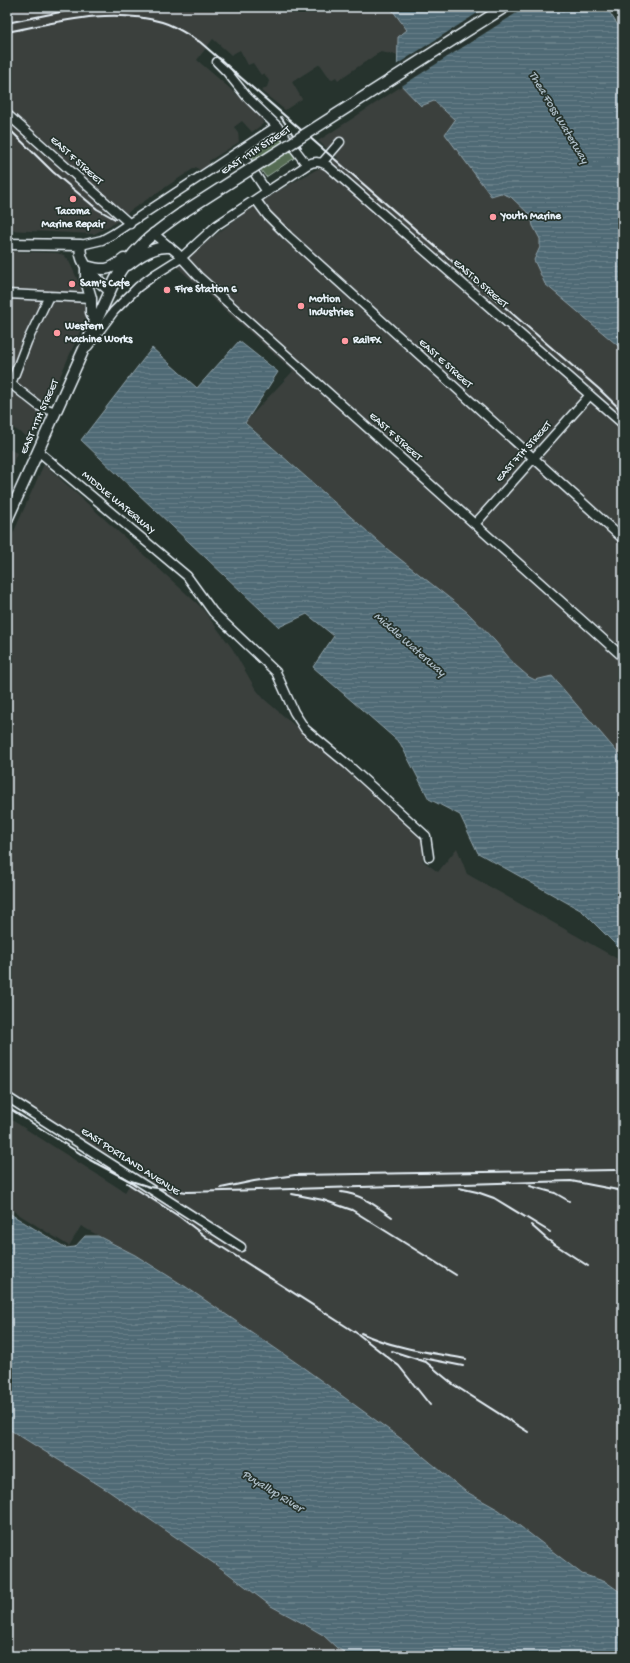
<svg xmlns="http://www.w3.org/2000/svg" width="630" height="1663" viewBox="0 0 630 1663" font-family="'Gochi Hand',sans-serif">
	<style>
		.built { fill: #3a403d }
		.grass { fill: #546c52; stroke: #9eaea5 }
		.water { fill: url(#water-rules); stroke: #8da0a9 }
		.pier { fill: #26332d }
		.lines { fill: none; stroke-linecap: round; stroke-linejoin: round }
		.minor-casing { stroke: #e8f1f8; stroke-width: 11 }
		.tertiary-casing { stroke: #e8f1f8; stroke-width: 13 }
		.minor { stroke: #26332d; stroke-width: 8 }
		.tertiary { stroke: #26332d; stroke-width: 10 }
		.rail { stroke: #e8f1f8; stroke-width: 2 }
		.tertiary-bridge-casing { stroke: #e8f1f8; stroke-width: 13; stroke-linecap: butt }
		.tertiary-bridge { stroke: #26332d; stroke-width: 10 }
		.poi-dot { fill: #ff9aa2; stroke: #26332d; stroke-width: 1.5 }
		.labels { text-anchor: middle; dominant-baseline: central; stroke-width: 3.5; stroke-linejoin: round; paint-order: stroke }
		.street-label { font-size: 11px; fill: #e8f1f8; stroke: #26332d }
		.poi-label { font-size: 11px; font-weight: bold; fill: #e8f1f8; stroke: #26332d; text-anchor: start }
		.water-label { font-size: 12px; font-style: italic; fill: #abbbc4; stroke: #26332d }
	</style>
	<defs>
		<pattern id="water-rules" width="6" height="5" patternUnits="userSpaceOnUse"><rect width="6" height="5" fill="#506a75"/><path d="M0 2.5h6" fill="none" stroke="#698089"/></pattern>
	</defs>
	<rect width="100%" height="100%" fill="#26332d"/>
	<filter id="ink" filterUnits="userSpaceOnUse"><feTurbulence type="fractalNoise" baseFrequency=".025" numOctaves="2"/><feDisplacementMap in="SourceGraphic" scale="8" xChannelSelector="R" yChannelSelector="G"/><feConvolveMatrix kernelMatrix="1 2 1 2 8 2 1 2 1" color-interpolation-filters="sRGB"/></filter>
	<g filter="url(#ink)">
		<path class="built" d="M 7,7 L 390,7 L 407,30 L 398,37 L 398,55 L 380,52 L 338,80 L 336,77 L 331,80 L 320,64 L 292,82 L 302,99 L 285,110 L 261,91 L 267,87 L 269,81 L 264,73 L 261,75 L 253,63 L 248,65 L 240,50 L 231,55 L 213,39 L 197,60 L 262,116 L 263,124 L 252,132 L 242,121 L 234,127 L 238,132 L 239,142 L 209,161 L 210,165 L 200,171 L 196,167 L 131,210 L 115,223 L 94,234 L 7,230 Z
			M 402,86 L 421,105 L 434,100 L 455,120 L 466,160 L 482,184 L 511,197 L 531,216 L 533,226 L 540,239 L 540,247 L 534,260 L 545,284 L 623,350 L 623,759 L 552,677 L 535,680 L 529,677 L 515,665 L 495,641 L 467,612 L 386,548 L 245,422 L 293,371 L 177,267 L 214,236 L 251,208 L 290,184 L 338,158 L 318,141 Z
			M 7,251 L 57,253 L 64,255 L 69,261 L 80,285 L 87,310 L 85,320 L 32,440 L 7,424 Z
			M 7,448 L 17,453 L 7,476 Z
			M 44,464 L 201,607 L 232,648 L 255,688 L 264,699 L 423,836 L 423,861 L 438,872 L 457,848 L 467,874 L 623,962 L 623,1594 L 606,1582 L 582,1574 L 499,1510 L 465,1491 L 407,1443 L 301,1366 L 157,1268 L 81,1226 L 69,1246 L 7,1207 L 7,1117 L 125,1192 L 141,1166 L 109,1155 L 62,1134 L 7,1104 L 7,547 Z
			M 7,1428 L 107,1490 L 225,1571 L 271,1606 L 306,1625 L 323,1635 L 337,1648 L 352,1656 L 7,1656 Z"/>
		<path class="grass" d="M 286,132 L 302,153 L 266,177 L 249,154 Z"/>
		<path class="water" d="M 390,7 L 606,7 L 623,33 L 623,350 L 545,284 L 534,260 L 540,247 L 540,239 L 533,226 L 531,216 L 511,197 L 501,193 L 491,196 L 445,134 L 455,120 L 434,101 L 421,106 L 397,81 L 398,37 L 407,30 Z
			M 239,341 L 278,372 L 245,423 L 386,548 L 467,612 L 495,641 L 515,665 L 529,677 L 535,680 L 552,676 L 623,759 L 623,952 L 582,911 L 478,853 L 460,815 L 429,799 L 400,743 L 313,667 L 334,636 L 307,614 L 279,627 L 81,440 L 152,348 L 197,388 Z
			M 7,1212 L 66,1248 L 75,1247 L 85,1236 L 98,1236 L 135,1255 L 186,1287 L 301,1366 L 407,1443 L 465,1491 L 499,1510 L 582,1574 L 606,1582 L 623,1594 L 623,1656 L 352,1656 L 337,1648 L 323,1635 L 306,1625 L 271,1606 L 225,1571 L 107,1490 L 7,1428 Z"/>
		<path class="pier" d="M 487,7 L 526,7 L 400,87 L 395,81 L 396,65 Z"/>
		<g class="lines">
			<defs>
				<path id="minor" d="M 217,62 L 227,72 L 247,97 L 277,126 L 307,165
					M 7,114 L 130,224
					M 240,151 L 267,192
					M 322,163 L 340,142
					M 256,200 L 267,215 L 288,236 L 623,539
					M 153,233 L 177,253 L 198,276 L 623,657
					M 81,245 L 102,240 L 113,234 L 277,126
					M 7,294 L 91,298
					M 49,296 L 27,342 L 11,384 L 39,406 L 55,412
					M 88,346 L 114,311 L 138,287 L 154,275 L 181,258 L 217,225 L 307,165 C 315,161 320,161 328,166 L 623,424
					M 38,451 L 187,576 L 213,612 L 276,672 L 294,712 L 305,729 L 347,764 L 426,836 L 429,857
					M 475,524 L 590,395
					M 7,1097 L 241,1247"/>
				<path id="tertiary" d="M 470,29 L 505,7
					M 7,244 L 81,245 C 77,263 96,279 109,290
					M 128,265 C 139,256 154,246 169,247
					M 86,266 L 86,281 L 91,298 L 91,312 L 95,323
					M 86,266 C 104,271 109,271 124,259
					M 7,520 L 115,280 C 133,248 152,234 182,213"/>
			</defs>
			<use href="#minor" class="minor-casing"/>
			<use href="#tertiary" class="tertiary-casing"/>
			<use href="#minor" class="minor"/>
			<use href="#tertiary" class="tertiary"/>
			<path class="rail" d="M 7,23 L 70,10
				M 7,32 C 58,22 110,7 162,22 C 176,26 188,35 200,42 L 599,389 L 623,412
				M 281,117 L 301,147
				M 7,127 L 53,172 L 97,209 L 115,219
				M 7,1107 L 95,1163
				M 90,1160 L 128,1180 L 150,1187 L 187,1192 L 571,1181 L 623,1191
				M 127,1183 L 180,1217 L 206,1237 L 358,1334 L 399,1366 L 430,1405
				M 530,1186 L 555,1193 L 569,1201
				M 221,1188 L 254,1181 L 295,1175 L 616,1170
				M 459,1188 L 477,1192 L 494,1198 L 550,1232
				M 341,1192 C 361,1194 376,1206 392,1217
				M 292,1194 L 323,1200 L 352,1210 L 456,1275
				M 531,1225 L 548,1240 L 588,1266
				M 361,1333 C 392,1348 432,1353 466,1359
				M 392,1351 L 426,1362 L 454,1385 L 528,1432
				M 423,1358 L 463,1366"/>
			<defs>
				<path id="tertiary-bridge" d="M 182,213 L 470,29"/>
			</defs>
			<use href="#tertiary-bridge" class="tertiary-bridge-casing"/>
			<use href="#tertiary-bridge" class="tertiary-bridge"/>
		</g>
	</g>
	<g class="poi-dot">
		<circle cx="73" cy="199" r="4"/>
		<circle cx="493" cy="217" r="4"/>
		<circle cx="72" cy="284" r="4"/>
		<circle cx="167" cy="290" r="4"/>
		<circle cx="301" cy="306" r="4"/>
		<circle cx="57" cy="333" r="4"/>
		<circle cx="345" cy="341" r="4"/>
	</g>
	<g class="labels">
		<g class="street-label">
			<text transform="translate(256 151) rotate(-33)">EAST 11TH STREET</text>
			<text transform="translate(76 161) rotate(42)">EAST F STREET</text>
			<text transform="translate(480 284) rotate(41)">EAST D STREET</text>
			<text transform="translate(445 364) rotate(42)">EAST E STREET</text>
			<text transform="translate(40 417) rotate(-66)">EAST 11TH STREET</text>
			<text transform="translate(395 437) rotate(42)">EAST F STREET</text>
			<text transform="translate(524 452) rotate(-48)">EAST 7TH STREET</text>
			<text transform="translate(118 503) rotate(40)">MIDDLE WATERWAY</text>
			<text transform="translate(130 1162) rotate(33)">EAST PORTLAND AVENUE</text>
		</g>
		<g class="poi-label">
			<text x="73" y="212" text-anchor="middle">Tacoma<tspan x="73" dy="13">Marine Repair</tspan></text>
			<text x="501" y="217">Youth Marine</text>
			<text x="80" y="284">Sam's Cafe</text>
			<text x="175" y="290">Fire Station 6</text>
			<text x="309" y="300">Motion<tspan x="309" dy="13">Industries</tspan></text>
			<text x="65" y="327">Western<tspan x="65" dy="13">Machine Works</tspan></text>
			<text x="353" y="341">RailFX</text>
		</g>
		<g class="water-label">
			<text transform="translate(558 118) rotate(59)">Thea Foss Waterway</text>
			<text transform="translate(409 645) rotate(41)">Middle Waterway</text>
			<text transform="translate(272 1492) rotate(32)">Puyallup River</text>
		</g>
	</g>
	<rect width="630" height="1663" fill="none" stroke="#26332d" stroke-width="24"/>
	<rect x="12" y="12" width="606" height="1639" fill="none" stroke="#e8f1f8" stroke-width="1.5" filter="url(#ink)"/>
</svg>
